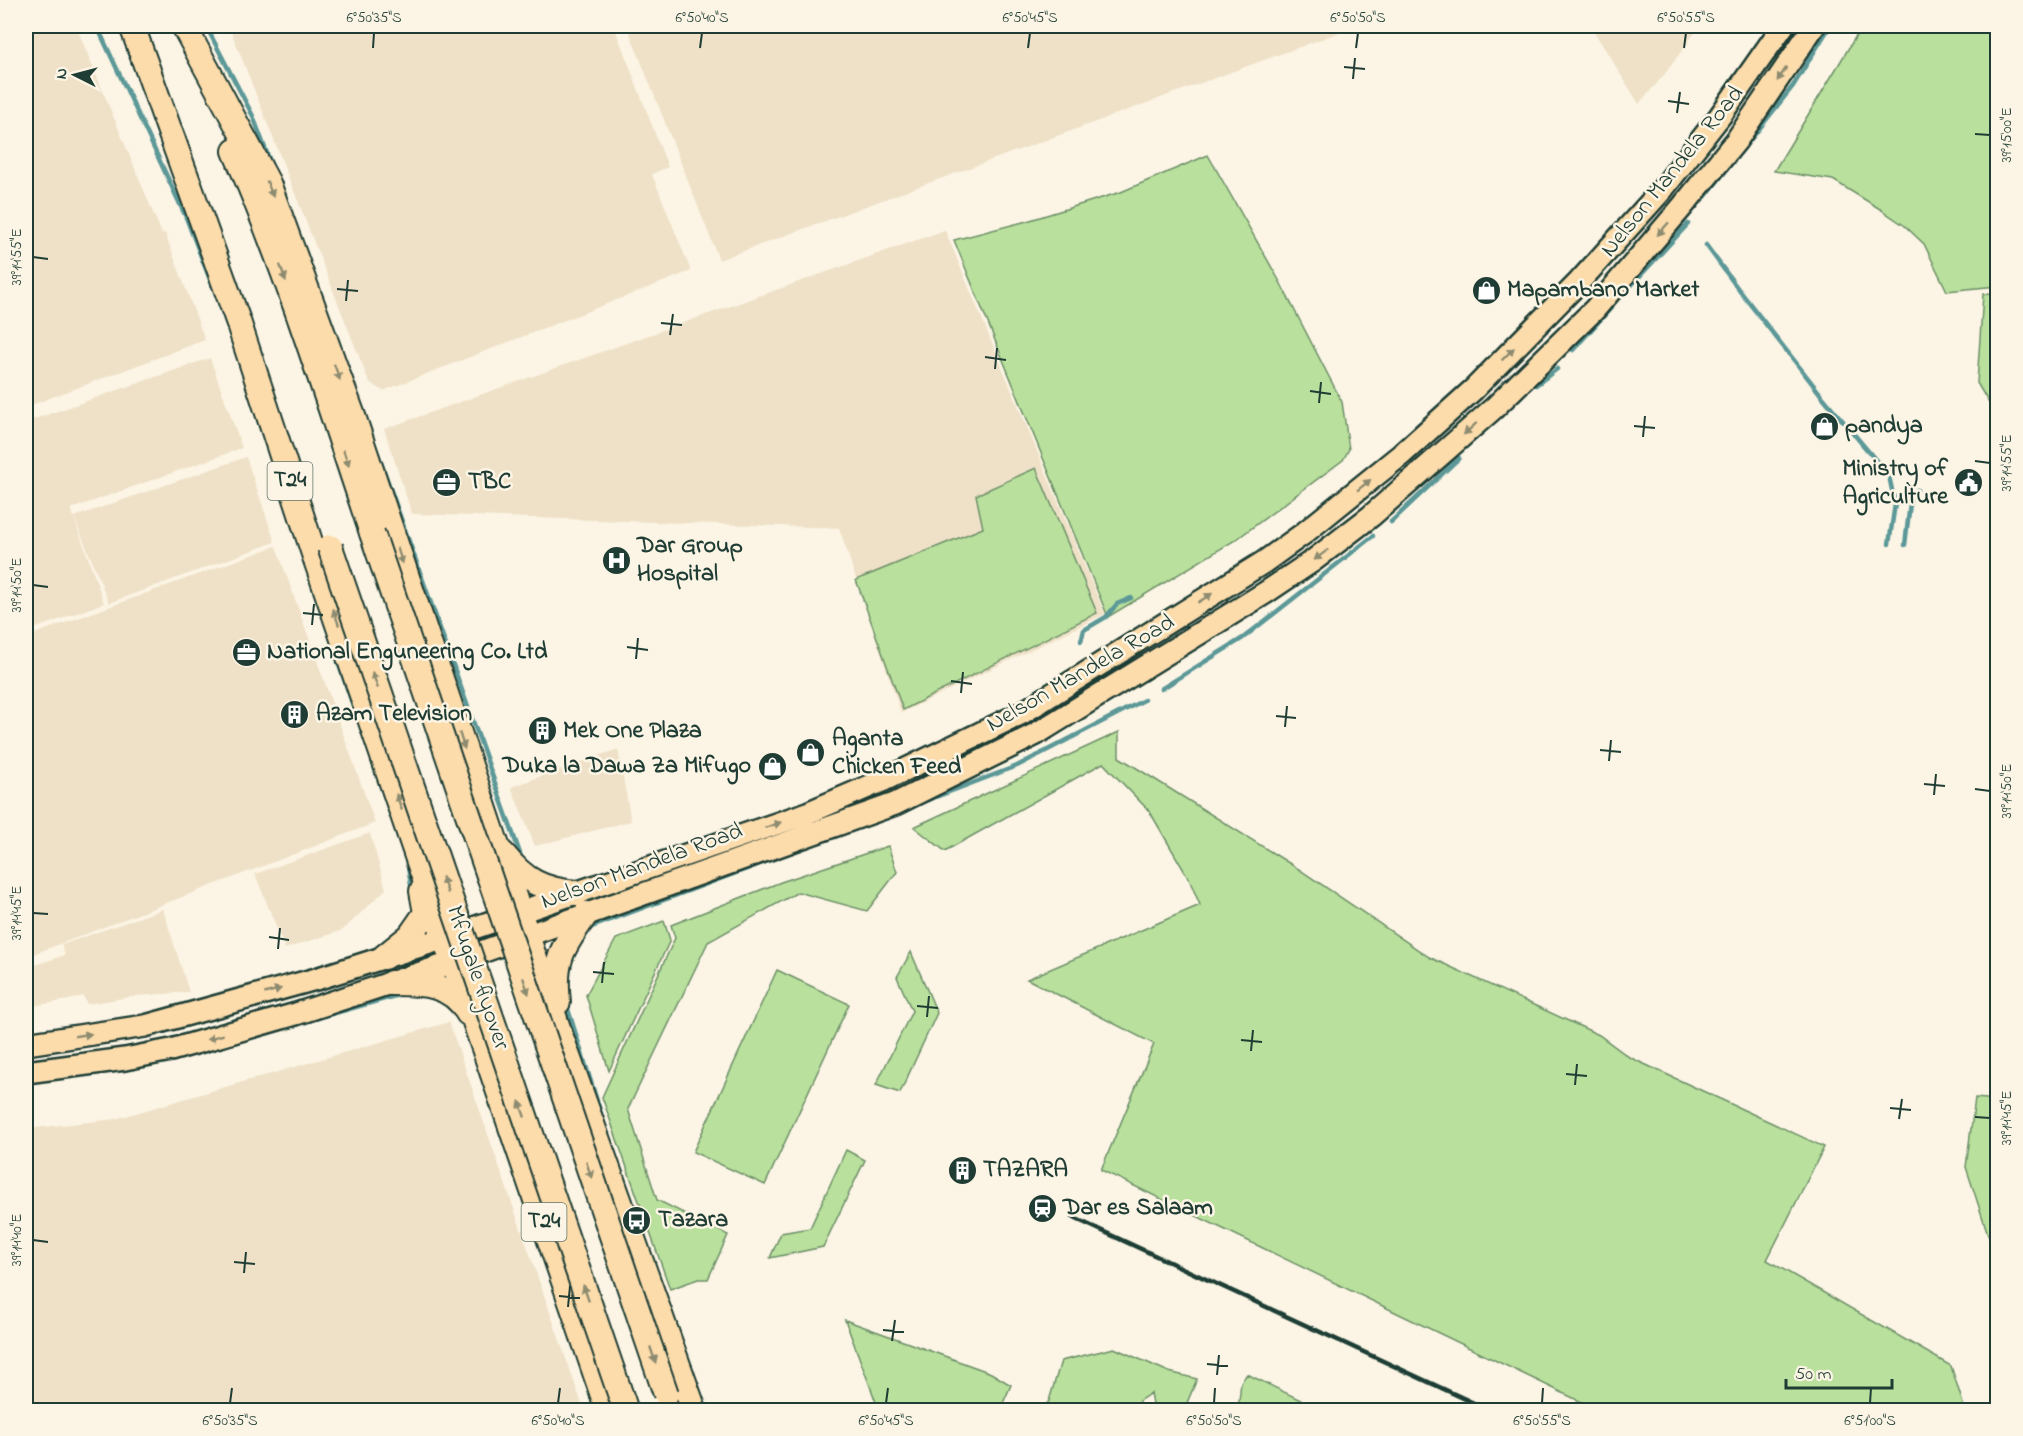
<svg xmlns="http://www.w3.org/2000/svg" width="2023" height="1436" viewBox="0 0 2023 1436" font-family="'Indie Flower',sans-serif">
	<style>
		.built { fill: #efe1c8 }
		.green { fill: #b9e09c; stroke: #6c8e68; stroke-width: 1.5 }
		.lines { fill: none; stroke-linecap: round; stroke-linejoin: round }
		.stream { stroke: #5c9898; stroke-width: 4.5 }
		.major-casing { stroke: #1f3d34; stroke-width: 26 }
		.highway-casing { stroke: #1f3d34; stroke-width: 28 }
		.major { stroke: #fddcac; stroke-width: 21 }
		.highway { stroke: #fddcac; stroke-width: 24 }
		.rail { stroke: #1f3d34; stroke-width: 4.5 }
		.highway-bridge-casing { stroke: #1f3d34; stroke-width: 28; stroke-linecap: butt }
		.highway-bridge { stroke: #fddcac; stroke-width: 24 }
		.oneway { fill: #8e8c70 }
		.ticks { fill: none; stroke: #1f3d34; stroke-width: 2 }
		.labels { text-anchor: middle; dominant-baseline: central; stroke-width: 5; stroke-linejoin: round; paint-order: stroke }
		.shield { fill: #fcf5e5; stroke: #617469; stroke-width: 1.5 }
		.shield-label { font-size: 22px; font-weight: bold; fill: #1f3d34 }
		.street-label { font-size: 24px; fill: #1f3d34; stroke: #fcf5e5 }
		.poi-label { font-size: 24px; font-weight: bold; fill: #1f3d34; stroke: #fcf5e5; text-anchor: start }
		.neatline { fill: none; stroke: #1f3d34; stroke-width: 2 }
		.ticks-label { font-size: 15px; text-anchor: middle; fill: #1f3d34 }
	</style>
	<rect width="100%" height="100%" fill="#fcf5e5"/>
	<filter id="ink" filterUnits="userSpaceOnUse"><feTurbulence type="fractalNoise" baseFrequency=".0167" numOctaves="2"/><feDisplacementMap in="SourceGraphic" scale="12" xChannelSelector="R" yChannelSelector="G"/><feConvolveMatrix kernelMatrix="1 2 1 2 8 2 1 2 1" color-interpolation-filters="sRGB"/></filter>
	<g filter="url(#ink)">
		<path class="built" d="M 26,26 L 76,26 L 162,234 L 165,233 L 205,340 L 26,407 Z
			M 229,26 L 614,26 L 668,167 L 652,174 L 691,271 L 383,391 L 369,382 Z
			M 627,26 L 1357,26 L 719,260 Z
			M 1597,26 L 1700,26 L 1664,75 L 1639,104 L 1593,30 L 1598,28 Z
			M 945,230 L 1105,614 L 901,713 L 839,528 L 412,514 L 384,429 Z
			M 210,358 L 242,448 L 71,509 L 104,603 L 26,632 L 26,431 L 29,430 L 26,422 Z
			M 246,457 L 275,542 L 109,603 L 74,517 Z
			M 276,546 L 375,823 L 26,957 L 26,637 Z
			M 618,749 L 631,821 L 535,846 L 511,787 Z
			M 370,833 L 386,889 L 343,930 L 285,949 L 255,874 Z
			M 163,909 L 189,992 L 137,996 L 87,1004 L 83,996 L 69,1000 L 26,1007 L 26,968 L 65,955 L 61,945 Z
			M 449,1022 L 584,1410 L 26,1410 L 26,1129 L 115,1119 Z"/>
		<path class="green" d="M 1862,26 L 1997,26 L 1997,286 L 1947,291 L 1924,244 L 1905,226 L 1880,209 L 1833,180 L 1774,171 Z
			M 1208,155 L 1280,282 L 1342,402 L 1349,449 L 1343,460 L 1237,539 L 1108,617 L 954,240 L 1027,221 L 1121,192 Z
			M 1997,293 L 1998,293 L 1997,421 L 1996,415 L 1977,383 L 1983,294 Z
			M 1036,468 L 1097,613 L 903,710 L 856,580 L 983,528 L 976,495 Z
			M 1119,732 L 1119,757 L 1300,870 L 1429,957 L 1599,1035 L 1629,1057 L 1824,1147 L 1767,1260 L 1951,1366 L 1965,1410 L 1598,1410 L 1101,1170 L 1154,1044 L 1027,979 L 1200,905 L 1189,879 L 1150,812 L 1103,763 L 945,851 L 914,827 Z
			M 888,846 L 897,872 L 867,911 L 798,892 L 708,942 L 628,1109 L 657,1200 L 728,1235 L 708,1279 L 698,1279 L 670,1289 L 602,1097 L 675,938 L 671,925 L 781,882 Z
			M 664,921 L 670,940 L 609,1071 L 586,995 L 616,939 Z
			M 911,952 L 937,1013 L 900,1093 L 876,1085 L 912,1011 L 897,977 Z
			M 777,970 L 849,1004 L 765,1185 L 693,1152 Z
			M 1975,1098 L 1997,1100 L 1997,1262 L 1966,1167 Z
			M 846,1150 L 865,1160 L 823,1247 L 770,1258 L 781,1233 L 810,1228 Z
			M 845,1320 L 991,1373 L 1011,1385 L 1000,1410 L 879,1410 Z
			M 1114,1348 L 1169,1372 L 1197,1379 L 1184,1410 L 1154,1410 L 1151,1393 L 1139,1401 L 1138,1410 L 1042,1410 L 1049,1401 L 1061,1361 Z
			M 1247,1374 L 1315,1407 L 1322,1410 L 1238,1410 L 1241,1382 Z"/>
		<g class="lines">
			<path class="stream" d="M 97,26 L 185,215 L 212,285
				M 206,26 L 253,116 L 271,164
				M 1705,197 L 1793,86 L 1830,26
				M 1706,245 L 1739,290 L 1822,396 L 1889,476 L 1895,504 L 1889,544
				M 1627,290 L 1688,224
				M 1573,350 L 1611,308
				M 1536,385 L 1557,369
				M 378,454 L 522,859
				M 1391,522 L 1459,458
				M 1905,545 L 1911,495 L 1917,490
				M 1081,641 L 1084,630 L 1106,617 L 1117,604 L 1131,598
				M 338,662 L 357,717
				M 1161,689 L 1243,638 L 1373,536
				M 915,805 L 1017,766 L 1144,700
				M 407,861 L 412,891
				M 587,931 L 592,927 L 789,853
				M 566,1003 L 604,1123
				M 307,1021 L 402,994"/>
			<defs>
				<path id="major" d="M 26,1044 L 145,1026 L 316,979 L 436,941 L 805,814 L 884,780 L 1022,713 L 1264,562 L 1303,534 L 1402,454 L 1474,389 L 1579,282 L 1661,191 L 1720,116 L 1783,26
					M 26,1072 L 125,1059 L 171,1050 L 296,1014 L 445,965 L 895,804 L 1036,734 L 1265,593 L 1314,560 L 1371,516 L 1494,408 L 1595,309 L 1682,207 L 1736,141 L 1814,26"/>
				<path id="highway" d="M 132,26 L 238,321 L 315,557 L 453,962 L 463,987 L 608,1410
					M 184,26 L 268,183 L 353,416 L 561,1037 L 694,1410
					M 235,151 C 289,275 329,405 372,533
					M 503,854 C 525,881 542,890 577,893
					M 384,957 L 410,936 L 426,913 L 422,891
					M 391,983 C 422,983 452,983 468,1013
					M 558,1002 C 553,959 563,947 586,914"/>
			</defs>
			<use href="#major" class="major-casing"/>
			<use href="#highway" class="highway-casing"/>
			<use href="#major" class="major"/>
			<use href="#highway" class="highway"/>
			<path class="rail" d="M 1072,1217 L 1489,1410"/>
			<defs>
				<path id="highway-bridge" d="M 372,533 L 666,1394
					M 330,547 L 625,1408"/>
			</defs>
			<use href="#highway-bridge" class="highway-bridge-casing"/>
			<use href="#highway-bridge" class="highway-bridge"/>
		</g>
		<defs><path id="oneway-solid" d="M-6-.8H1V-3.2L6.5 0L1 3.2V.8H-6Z" transform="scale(1.5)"/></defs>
		<g class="oneway">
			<use href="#oneway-solid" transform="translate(1782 74) rotate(124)"/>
			<use href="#oneway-solid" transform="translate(270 189) rotate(68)"/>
			<use href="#oneway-solid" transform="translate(1663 229) rotate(131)"/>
			<use href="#oneway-solid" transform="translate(283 273) rotate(70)"/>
			<use href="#oneway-solid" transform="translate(1508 354) rotate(-45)"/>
			<use href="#oneway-solid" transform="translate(337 372) rotate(70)"/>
			<use href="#oneway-solid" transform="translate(1470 429) rotate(138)"/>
			<use href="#oneway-solid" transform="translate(346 458) rotate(71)"/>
			<use href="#oneway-solid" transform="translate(1364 485) rotate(-39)"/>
			<use href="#oneway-solid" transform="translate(1321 555) rotate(143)"/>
			<use href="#oneway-solid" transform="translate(400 556) rotate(72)"/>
			<use href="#oneway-solid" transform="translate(1205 598) rotate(-32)"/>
			<use href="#oneway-solid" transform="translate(336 617) rotate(-109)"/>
			<use href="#oneway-solid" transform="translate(375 680) rotate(-109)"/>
			<use href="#oneway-solid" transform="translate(462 741) rotate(72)"/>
			<use href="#oneway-solid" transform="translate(399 802) rotate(-109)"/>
			<use href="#oneway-solid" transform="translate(773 825) rotate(-19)"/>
			<use href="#oneway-solid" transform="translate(445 885) rotate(-109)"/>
			<use href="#oneway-solid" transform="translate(526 986) rotate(71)"/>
			<use href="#oneway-solid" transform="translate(273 991) rotate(-16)"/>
			<use href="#oneway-solid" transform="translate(83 1035) rotate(-8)"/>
			<use href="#oneway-solid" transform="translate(215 1037) rotate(164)"/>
			<use href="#oneway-solid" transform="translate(522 1109) rotate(-109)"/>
			<use href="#oneway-solid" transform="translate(589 1170) rotate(71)"/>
			<use href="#oneway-solid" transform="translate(586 1293) rotate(-109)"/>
			<use href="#oneway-solid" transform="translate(653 1355) rotate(71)"/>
		</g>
	</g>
	<path class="ticks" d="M 373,48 L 374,33M 700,48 L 702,33M 1028,48 L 1030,33M 1356,48 L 1358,33M 1684,48 L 1686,33M 1344,67 L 1365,69M 1353,79 L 1355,58M 1668,101 L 1689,104M 1677,113 L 1680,92M 1975,134 L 1990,135M 33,257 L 48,259M 337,289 L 358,291M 346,301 L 348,280M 661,323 L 682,325M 670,335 L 673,314M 985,357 L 1006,360M 995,369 L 997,348M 1310,391 L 1331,394M 1319,403 L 1321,382M 1634,426 L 1655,428M 1643,437 L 1645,416M 1975,461 L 1990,463M 33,585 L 48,587M 303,613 L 323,615M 312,625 L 314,604M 627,647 L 648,650M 636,659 L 638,638M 951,681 L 972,684M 961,693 L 963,672M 1276,716 L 1296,718M 1285,727 L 1287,706M 1600,750 L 1621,752M 1609,761 L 1611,740M 1924,784 L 1945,786M 1975,789 L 1990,791M 1934,795 L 1936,774M 33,913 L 48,914M 269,937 L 289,940M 278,949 L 280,928M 593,972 L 614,974M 602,983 L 604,962M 917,1006 L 938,1008M 927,1017 L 929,996M 1241,1040 L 1262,1042M 1251,1051 L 1253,1030M 1566,1074 L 1587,1076M 1575,1085 L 1577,1064M 1890,1108 L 1911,1110M 1975,1117 L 1990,1118M 1899,1119 L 1902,1099M 33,1240 L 48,1242M 234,1262 L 255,1264M 244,1273 L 246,1252M 559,1296 L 580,1298M 568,1307 L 570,1286M 883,1330 L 904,1332M 892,1341 L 895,1320M 1207,1364 L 1228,1366M 1217,1375 L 1219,1355M 230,1403 L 232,1388M 558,1403 L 560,1388M 886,1403 L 888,1388M 1214,1403 L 1215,1388M 1542,1403 L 1543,1388M 1870,1403 L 1871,1388"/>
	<defs>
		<symbol id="shop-disc" viewBox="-11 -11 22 22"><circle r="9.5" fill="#1f3d34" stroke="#fcf5e5"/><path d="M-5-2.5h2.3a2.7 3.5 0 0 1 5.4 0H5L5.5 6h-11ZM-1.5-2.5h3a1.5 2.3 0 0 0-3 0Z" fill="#fff"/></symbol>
		<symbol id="office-disc" viewBox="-11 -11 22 22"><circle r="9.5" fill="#1f3d34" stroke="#fcf5e5"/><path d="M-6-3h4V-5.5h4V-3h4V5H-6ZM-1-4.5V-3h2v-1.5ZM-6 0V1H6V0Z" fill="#fff"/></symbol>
		<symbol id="civic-disc" viewBox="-11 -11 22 22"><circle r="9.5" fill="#1f3d34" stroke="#fcf5e5"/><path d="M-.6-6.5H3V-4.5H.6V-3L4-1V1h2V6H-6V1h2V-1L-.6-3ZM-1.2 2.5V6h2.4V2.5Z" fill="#fff"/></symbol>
		<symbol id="hospital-disc" viewBox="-11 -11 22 22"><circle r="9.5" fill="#1f3d34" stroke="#fcf5e5"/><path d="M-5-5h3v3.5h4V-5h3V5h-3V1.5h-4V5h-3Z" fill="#fff"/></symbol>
		<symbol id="building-disc" viewBox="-11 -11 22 22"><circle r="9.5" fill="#1f3d34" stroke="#fcf5e5"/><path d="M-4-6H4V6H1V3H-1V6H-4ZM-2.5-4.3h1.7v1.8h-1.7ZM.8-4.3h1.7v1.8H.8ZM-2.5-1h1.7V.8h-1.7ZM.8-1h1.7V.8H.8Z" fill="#fff"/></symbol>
		<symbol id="station-disc" viewBox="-11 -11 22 22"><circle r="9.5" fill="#1f3d34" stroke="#fcf5e5"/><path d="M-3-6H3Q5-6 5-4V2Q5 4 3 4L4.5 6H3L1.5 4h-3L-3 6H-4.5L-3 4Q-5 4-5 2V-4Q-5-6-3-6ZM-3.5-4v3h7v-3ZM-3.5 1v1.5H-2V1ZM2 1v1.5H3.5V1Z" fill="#fff"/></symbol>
		<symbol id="bus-disc" viewBox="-11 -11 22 22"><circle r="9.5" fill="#1f3d34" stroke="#fcf5e5"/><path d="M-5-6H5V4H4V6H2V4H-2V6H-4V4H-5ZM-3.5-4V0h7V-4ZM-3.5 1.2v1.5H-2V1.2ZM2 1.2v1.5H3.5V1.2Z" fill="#fff"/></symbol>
	</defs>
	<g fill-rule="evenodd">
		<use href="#shop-disc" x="1470" y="274" width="33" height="33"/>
		<use href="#shop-disc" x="1808" y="410" width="33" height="33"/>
		<use href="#office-disc" x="430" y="466" width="33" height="33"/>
		<use href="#civic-disc" x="1952" y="466" width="33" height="33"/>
		<use href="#hospital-disc" x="600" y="544" width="33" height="33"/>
		<use href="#office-disc" x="230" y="636" width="33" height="33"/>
		<use href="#building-disc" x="278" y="698" width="33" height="33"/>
		<use href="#building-disc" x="526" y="714" width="33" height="33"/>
		<use href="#shop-disc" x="794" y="736" width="33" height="33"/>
		<use href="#shop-disc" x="756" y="750" width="33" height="33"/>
		<use href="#building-disc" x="946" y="1154" width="33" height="33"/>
		<use href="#station-disc" x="1026" y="1192" width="33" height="33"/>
		<use href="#bus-disc" x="620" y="1204" width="33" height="33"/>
	</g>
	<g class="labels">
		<g class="shield">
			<rect x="267.5" y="462" width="45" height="38" rx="4.5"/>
			<rect x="521.5" y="1203" width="45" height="38" rx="4.5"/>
		</g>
		<g class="shield-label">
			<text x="290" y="481">T24</text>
			<text x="544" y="1222">T24</text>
		</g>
		<g class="street-label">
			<text transform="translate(1673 172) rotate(-51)">Nelson Mandela Road</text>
			<text transform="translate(1081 674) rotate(-30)">Nelson Mandela Road</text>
			<text transform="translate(642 867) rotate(-20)">Nelson Mandela Road</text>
			<text transform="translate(477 978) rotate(71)">Mfugale flyover</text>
		</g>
		<g class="poi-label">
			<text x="1507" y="290">Mapambano Market</text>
			<text x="1845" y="426">pandya</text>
			<text x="1948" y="469" text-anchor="end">Ministry of<tspan x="1948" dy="28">Agriculture</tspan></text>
			<text x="468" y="482">TBC</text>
			<text x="637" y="546">Dar Group<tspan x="637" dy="28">Hospital</tspan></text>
			<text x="267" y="652">National Enguneering Co. Ltd</text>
			<text x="316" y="714">Azam Television</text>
			<text x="563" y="731">Mek One Plaza</text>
			<text x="832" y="739">Aganta<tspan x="832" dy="28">Chicken Feed</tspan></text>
			<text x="751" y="766" text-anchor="end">Duka la Dawa Za Mifugo</text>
			<text x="983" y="1170">TAZARA</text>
			<text x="1063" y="1208">Dar es Salaam</text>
			<text x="658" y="1220">Tazara</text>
		</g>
	</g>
	<rect width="2023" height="1436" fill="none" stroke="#fcf5e5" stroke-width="66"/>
	<g transform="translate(75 75) rotate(276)" stroke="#fcf5e5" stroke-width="4.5" paint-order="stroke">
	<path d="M0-4.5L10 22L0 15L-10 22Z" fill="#1f3d34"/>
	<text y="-9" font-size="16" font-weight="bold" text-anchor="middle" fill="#1f3d34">N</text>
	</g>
	<path d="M1786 1379v9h106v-9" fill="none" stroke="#1f3d34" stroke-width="3"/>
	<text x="1795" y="1379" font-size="18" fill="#1f3d34" stroke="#fcf5e5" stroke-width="4.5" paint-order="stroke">50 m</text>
	<rect x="33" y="33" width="1957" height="1370" class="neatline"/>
	<g class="ticks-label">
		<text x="374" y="22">6°50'35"S</text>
		<text x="702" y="22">6°50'40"S</text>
		<text x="1030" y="22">6°50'45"S</text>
		<text x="1358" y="22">6°50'50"S</text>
		<text x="1686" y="22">6°50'55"S</text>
		<text transform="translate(2006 135) rotate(-90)" y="5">39°15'00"E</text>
		<text transform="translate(16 257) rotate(-90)" y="5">39°14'55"E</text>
		<text transform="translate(2006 463) rotate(-90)" y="5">39°14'55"E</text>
		<text transform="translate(16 585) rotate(-90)" y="5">39°14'50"E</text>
		<text transform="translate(2006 791) rotate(-90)" y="5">39°14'50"E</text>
		<text transform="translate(16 913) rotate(-90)" y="5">39°14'45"E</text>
		<text transform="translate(2006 1118) rotate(-90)" y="5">39°14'45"E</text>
		<text transform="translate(16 1240) rotate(-90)" y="5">39°14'40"E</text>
		<text x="230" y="1425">6°50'35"S</text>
		<text x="558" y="1425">6°50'40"S</text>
		<text x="886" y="1425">6°50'45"S</text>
		<text x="1214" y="1425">6°50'50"S</text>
		<text x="1542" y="1425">6°50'55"S</text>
		<text x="1870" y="1425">6°51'00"S</text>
	</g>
</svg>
